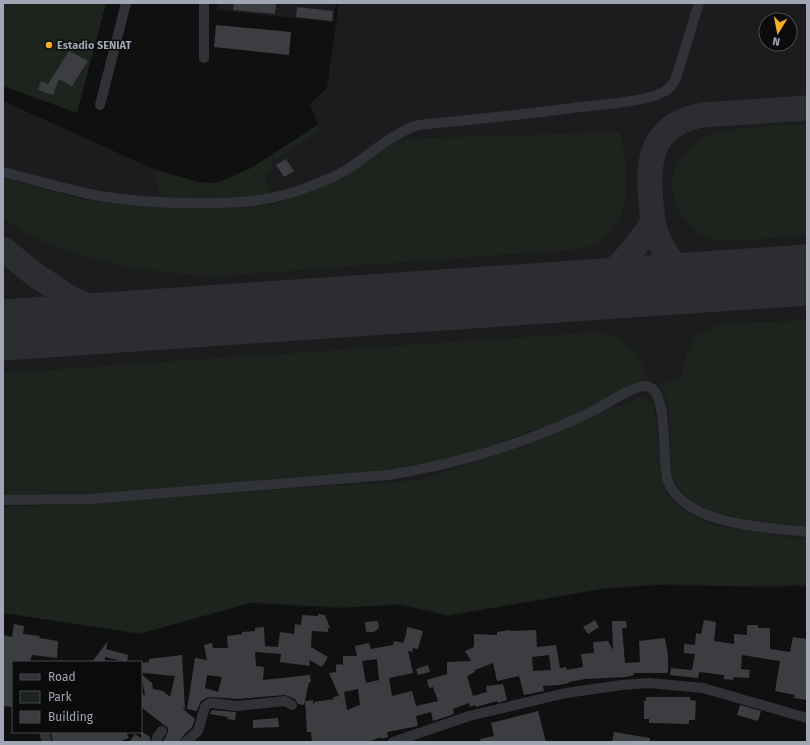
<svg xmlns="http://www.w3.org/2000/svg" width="810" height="745" viewBox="0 0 810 745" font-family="'Fira Sans',sans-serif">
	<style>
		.built { fill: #1c1c1e; fill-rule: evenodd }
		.green { fill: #1c241d }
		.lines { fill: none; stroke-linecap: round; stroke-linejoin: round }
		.taxiway { stroke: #2c2d30; stroke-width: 25 }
		.runway { stroke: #2c2d30; stroke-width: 61 }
		.building { fill: #3c3d41; fill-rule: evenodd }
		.minor { stroke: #313237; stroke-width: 10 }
		.poi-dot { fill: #fcaf1d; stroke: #0b0b0c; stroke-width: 1.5 }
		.labels { text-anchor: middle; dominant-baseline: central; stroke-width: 3; stroke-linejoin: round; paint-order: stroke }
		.poi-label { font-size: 11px; font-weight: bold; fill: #a0a6b3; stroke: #0b0b0c; text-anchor: start }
	</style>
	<rect width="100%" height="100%" fill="#101011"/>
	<path class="built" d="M 218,3 L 336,3 L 333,22 L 216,10 Z
		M 339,3 L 807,3 L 807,586 L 767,587 L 658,585 L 604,589 L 448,616 L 401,605 L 338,608 L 251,603 L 140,634 L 3,613 L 3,101 L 156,170 L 198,182 L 211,183 L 222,181 L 251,168 L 318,125 L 310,104 L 327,88 ZM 766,20 L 790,20 L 790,44 L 766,44 Z"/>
	<path class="green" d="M 3,3 L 106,3 L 77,113 L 3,86 Z
		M 807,124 L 807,236 L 734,241 C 725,241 713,240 704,236 C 695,231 688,223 682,215 C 663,187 674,156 701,139 C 724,125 779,126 807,124 Z
		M 318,125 L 319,130 L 270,164 L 273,170 L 268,173 L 266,178 L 271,196 L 193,201 L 161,197 L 154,172 L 156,170 L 198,182 L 211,183 L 222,181 L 251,168 Z
		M 620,132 C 628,167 635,222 598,243 C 592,246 586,248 580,249 L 219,276 C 152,274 57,259 3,218 L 3,178 L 85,200 L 117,204 L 199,209 L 222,209 L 250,207 L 272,205 L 294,198 L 343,177 L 363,164 L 376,153 L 396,139 Z
		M 807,320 L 807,526 L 744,519 L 714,512 L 691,501 L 679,489 L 672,475 L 668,401 L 658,384 L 683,377 C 681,351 698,328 724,324 C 735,323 747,323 758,322 C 774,322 791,321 807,320 Z
		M 599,332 L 619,338 L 636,352 L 648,377 L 568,417 L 467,455 L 415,468 L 88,494 L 3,495 L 3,373 Z
		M 641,396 L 653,403 L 660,454 L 661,478 L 667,495 L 688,513 L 714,525 L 807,540 L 807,584 L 767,586 L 659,584 L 605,588 L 449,615 L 401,604 L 339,607 L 252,602 L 141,633 L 3,613 L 3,506 L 13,507 L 421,480 L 532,443 Z"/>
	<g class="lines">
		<path class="taxiway" d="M 653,222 C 648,174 641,127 702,115 L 807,108
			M 3,249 L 34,274 L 70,298 L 101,312 L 115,317 L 146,321
			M 578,291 C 612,280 634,250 653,222 C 658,246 674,271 698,279 C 703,281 709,281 714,282"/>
		<path class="runway" d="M 3,330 L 807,275"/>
	</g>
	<path class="building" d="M 234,3 L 276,4 L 275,14 L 233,10 Z
		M 297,7 L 333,11 L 332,21 L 296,17 Z
		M 216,25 L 291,32 L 289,55 L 214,47 Z
		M 69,51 L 88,61 L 72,86 L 59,79 L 53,95 L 38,90 L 41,81 L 48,84 Z
		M 286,159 L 294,171 L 284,177 L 276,165 Z
		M 318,614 L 325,615 L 330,628 L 328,628 L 328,632 L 312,631 L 311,647 L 328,657 L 322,667 L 309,660 L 310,666 L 280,662 L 281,654 L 255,652 L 256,666 L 264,667 L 263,680 L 310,675 L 311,682 L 309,682 L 304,705 L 298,704 L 295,699 L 285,695 L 237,699 L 211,697 L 206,698 L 200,702 L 197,711 L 187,709 L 195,658 L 207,660 L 204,645 L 212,643 L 213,648 L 228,648 L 227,636 L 242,634 L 242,632 L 255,631 L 255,628 L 264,627 L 265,646 L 278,647 L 280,632 L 294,634 L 295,624 L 301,625 L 302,615 L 318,616 ZM 207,675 L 222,677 L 218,692 L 205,688 Z
		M 595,620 L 599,627 L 588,634 L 583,627 Z
		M 704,620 L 716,622 L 714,641 L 734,644 L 734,634 L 747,635 L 747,625 L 758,625 L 758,628 L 770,628 L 770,649 L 790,652 L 793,637 L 807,639 L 807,700 L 794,698 L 795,695 L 775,691 L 780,661 L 742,655 L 741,669 L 750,670 L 749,678 L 734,677 L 733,680 L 724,679 L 724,675 L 699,672 L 698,678 L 670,675 L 671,668 L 692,670 L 695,654 L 684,653 L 684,644 L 695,645 L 696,633 L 701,634 Z
		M 378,621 L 379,628 L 374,632 L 366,632 L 365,622 Z
		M 612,621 L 626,621 L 627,628 L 622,628 L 625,663 L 640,662 L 639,641 L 665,638 L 668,656 L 668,673 L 634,673 L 634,675 L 626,677 L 585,679 L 569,682 L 569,683 L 559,685 L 543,686 L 544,691 L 524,695 L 519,676 L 497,681 L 493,663 L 475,670 L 475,672 L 467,676 L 473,696 L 487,692 L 486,686 L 503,684 L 507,700 L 498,703 L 497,701 L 476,707 L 475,705 L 470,707 L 469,703 L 453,709 L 454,714 L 433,721 L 431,712 L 416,716 L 418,726 L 387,732 L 388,737 L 381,739 L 381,737 L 368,742 L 312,742 L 311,732 L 307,732 L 305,701 L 313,700 L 313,705 L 314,702 L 334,699 L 333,697 L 339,696 L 329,673 L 336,672 L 336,665 L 340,664 L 343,665 L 343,656 L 357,656 L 355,646 L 369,643 L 371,649 L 393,645 L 394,641 L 403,643 L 406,635 L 407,627 L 423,631 L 418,649 L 413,648 L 412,652 L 408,651 L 413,673 L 389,678 L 392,696 L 412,691 L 416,706 L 438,701 L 433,687 L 429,688 L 427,680 L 447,674 L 447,662 L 471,661 L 465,651 L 474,647 L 474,634 L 497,635 L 497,632 L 510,630 L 510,631 L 536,630 L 537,647 L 556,645 L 560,668 L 566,667 L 567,670 L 583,667 L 581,654 L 594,653 L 593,642 L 608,641 L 613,650 ZM 549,655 L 551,670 L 533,671 L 532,657 ZM 377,659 L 379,680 L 366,683 L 362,661 ZM 358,689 L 360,705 L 347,710 L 344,692 Z
		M 14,624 L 24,626 L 23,634 L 40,636 L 39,638 L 58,641 L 57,658 L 32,655 L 30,662 L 13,662 L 13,707 L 3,706 L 3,635 L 12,637 Z
		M 108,641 L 106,649 L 128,655 L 127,662 L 105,657 L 105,662 L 92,662 Z
		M 182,655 L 185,709 L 182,708 L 195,719 L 192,727 L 182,737 L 180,742 L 163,742 L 168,732 L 168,728 L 141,707 L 141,694 L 145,695 L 141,674 L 152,683 L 153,689 L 163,691 L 170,697 L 175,676 L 143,673 L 141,663 L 149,662 L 149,659 Z
		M 428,665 L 430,672 L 418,675 L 416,669 Z
		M 646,697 L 690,697 L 690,700 L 696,701 L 695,720 L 689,720 L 689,724 L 649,723 L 649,719 L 644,719 L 644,701 L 646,701 Z
		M 740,705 L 761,711 L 758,721 L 737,715 Z
		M 212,710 L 236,712 L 235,720 L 227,719 L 228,717 L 210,714 Z
		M 538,711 L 546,742 L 481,742 L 480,739 L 494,736 L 491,723 Z
		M 278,718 L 279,727 L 253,728 L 253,720 Z
		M 141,731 L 150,737 L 150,742 L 129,742 L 135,734 L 141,738 Z
		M 51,732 L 126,732 L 129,738 L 118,742 L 53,742 Z
		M 614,732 L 650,738 L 650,742 L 612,742 Z"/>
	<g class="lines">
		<path class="minor" d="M 204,3 L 204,58
			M 100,105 L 126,3
			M 3,172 C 31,179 58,187 85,193 C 116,200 147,202 179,203 C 224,204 270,204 313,185 C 324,181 336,176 346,170 C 371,154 389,135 418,125 C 472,120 527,114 581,107 C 605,104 631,103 654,96 C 665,92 672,88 676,78 L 699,3
			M 3,500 L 89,499 L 388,475 C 459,464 529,442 595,410 C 606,404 635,385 646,386 C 670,388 661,464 668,482 C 687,526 766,527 807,532
			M 44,732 L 47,742
			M 156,742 L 157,738 L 162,731
			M 186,742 L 198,731 L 205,707 L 208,704 L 211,703 L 237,706 L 285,701 L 292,705
			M 393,742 L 469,716 L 566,693 L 622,685 L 649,683 L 703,688 L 807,718"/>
	</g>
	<circle class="poi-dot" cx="49" cy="45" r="4"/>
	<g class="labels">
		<g class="poi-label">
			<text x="57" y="45">Estadio SENIAT</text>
		</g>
	</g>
	<rect width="810" height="745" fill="none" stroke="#a0a6b3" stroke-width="8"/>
	<rect x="12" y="661" width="130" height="72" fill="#0b0b0c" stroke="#47494f"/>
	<rect x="20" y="674" width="20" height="6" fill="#313237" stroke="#47494f"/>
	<text x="48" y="681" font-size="12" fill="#a0a6b3">Road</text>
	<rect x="20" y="691" width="20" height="12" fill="#1c241d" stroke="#47494f"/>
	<text x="48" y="701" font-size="12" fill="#a0a6b3">Park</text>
	<rect x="20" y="711" width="20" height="12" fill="#3c3d41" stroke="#47494f"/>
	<text x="48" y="721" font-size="12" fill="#a0a6b3">Building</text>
	<g transform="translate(778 32) rotate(190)"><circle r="19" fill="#0b0b0c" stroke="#47494f"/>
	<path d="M0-3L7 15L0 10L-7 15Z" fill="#fcaf1d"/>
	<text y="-6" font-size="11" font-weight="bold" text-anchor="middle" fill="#a0a6b3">N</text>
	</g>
</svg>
